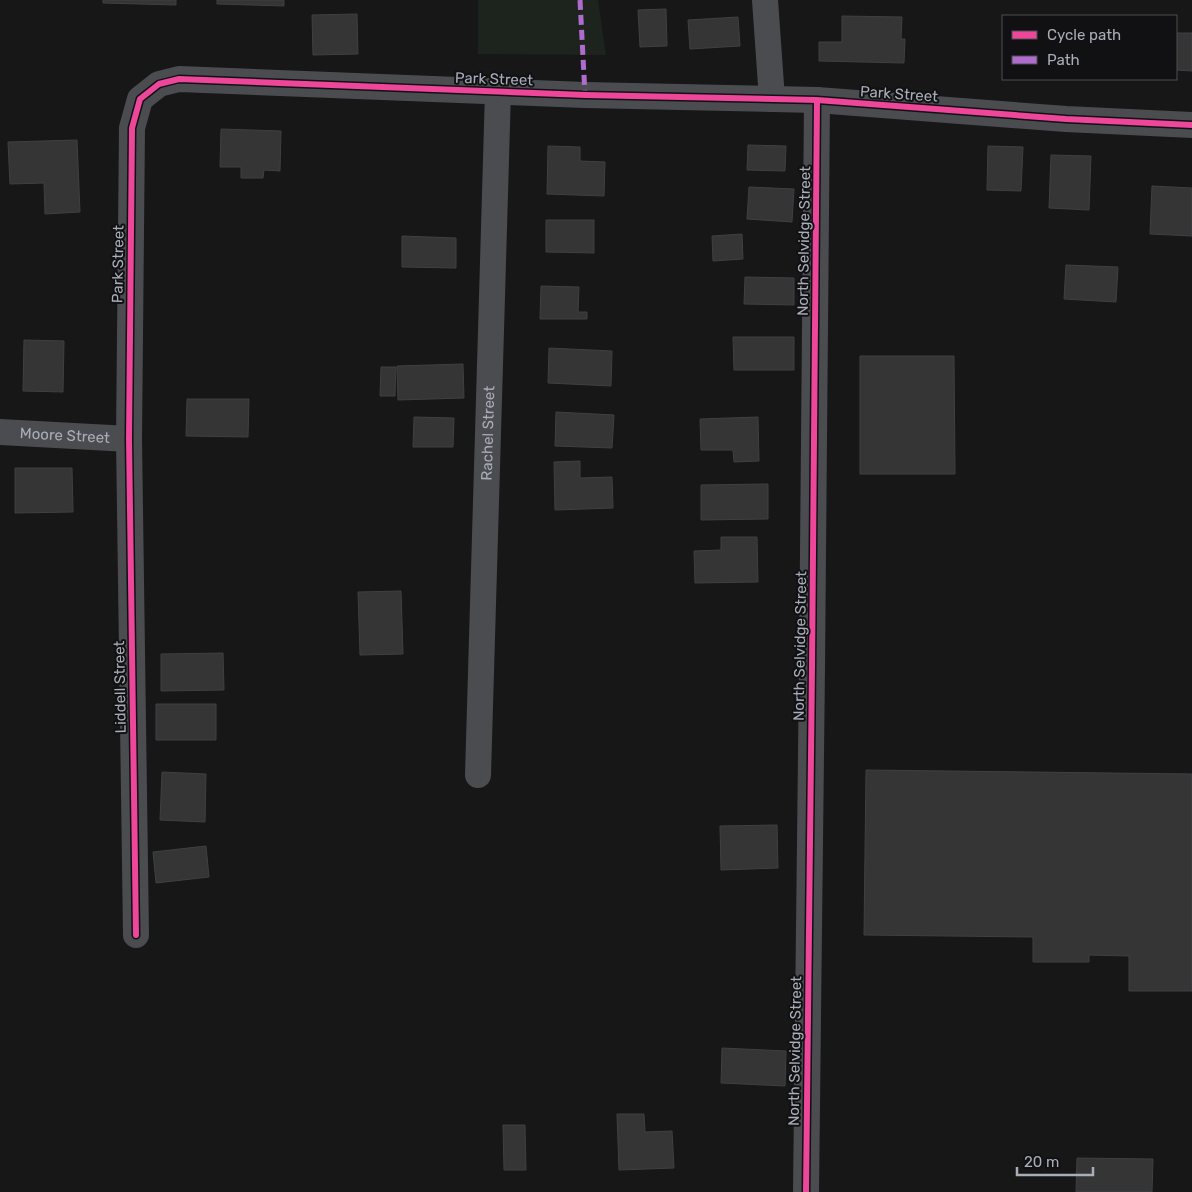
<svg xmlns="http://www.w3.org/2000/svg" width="1192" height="1192" viewBox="0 0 1192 1192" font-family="Rubik,sans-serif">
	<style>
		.green { fill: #1d241e }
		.building { fill: #353536; stroke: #3f4043 }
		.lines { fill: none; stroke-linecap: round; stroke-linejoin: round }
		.minor { stroke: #4b4c50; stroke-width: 26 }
		.quiet { stroke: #b06ccc; stroke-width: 5; stroke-dasharray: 10 5; stroke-linecap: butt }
		.cycleway-casing { stroke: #111113; stroke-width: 9 }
		.cycleway { stroke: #ed469a; stroke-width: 6 }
		.labels { text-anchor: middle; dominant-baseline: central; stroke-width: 4; stroke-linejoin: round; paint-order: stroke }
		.street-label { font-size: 15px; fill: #a8adb8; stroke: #111113 }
	</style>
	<rect width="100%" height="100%" fill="#171717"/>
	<path class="green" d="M 478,0 L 598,0 L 606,55 L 478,54 Z"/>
	<path class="building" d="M 103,0 L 176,0 L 176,5 L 103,3 Z
		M 217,0 L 284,0 L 284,6 L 217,4 Z
		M 666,9 L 667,46 L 640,47 L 638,10 Z
		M 357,14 L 358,54 L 313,55 L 312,15 Z
		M 842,16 L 902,17 L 901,39 L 905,39 L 904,63 L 819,61 L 819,42 L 842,42 Z
		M 738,17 L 740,46 L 690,49 L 688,20 Z
		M 1176,33 L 1192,33 L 1192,71 L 1176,70 Z
		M 221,129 L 281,131 L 280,171 L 264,170 L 263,178 L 241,178 L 241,167 L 220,167 Z
		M 77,140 L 80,212 L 45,214 L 44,183 L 10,184 L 8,142 Z
		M 748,145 L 786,146 L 785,171 L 747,170 Z
		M 548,146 L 580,147 L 580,161 L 605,162 L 604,196 L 547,194 Z
		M 988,146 L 1023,147 L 1021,191 L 987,190 Z
		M 1051,155 L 1091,156 L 1089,210 L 1049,208 Z
		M 1152,186 L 1192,188 L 1192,236 L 1150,234 Z
		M 749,187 L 794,189 L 792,222 L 747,219 Z
		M 546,220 L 594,220 L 594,253 L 546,252 Z
		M 742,234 L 743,259 L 713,261 L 712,236 Z
		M 402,236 L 456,238 L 456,268 L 402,267 Z
		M 1066,265 L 1118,267 L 1116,302 L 1064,299 Z
		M 745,277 L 794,278 L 794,305 L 744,304 Z
		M 541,286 L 579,287 L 578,312 L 587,312 L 587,319 L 540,319 Z
		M 733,337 L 794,337 L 794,370 L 734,370 Z
		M 24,340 L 64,341 L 63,392 L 23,391 Z
		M 549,348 L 612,351 L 611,386 L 548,383 Z
		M 860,356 L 954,356 L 955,474 L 860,474 Z
		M 463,364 L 464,398 L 398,400 L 397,366 Z
		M 381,367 L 396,367 L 395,396 L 380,396 Z
		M 187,399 L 249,399 L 248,437 L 186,436 Z
		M 556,412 L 614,415 L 612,448 L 555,446 Z
		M 414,417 L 454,418 L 453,447 L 413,447 Z
		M 758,417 L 759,461 L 734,462 L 733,450 L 701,450 L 700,419 Z
		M 580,461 L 580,478 L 612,477 L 613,508 L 555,510 L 554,462 Z
		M 15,468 L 72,468 L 73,512 L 15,513 Z
		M 768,484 L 768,519 L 701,520 L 701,485 Z
		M 721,537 L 757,537 L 758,582 L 695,583 L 694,551 L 721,550 Z
		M 401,591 L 403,654 L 360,655 L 358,592 Z
		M 223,653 L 224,690 L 161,691 L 161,654 Z
		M 156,704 L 216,704 L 216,740 L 156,740 Z
		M 866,770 L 1192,774 L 1192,991 L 1129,991 L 1129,956 L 1089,955 L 1089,962 L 1033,962 L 1033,937 L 864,935 Z
		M 162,772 L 206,774 L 205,822 L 160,820 Z
		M 777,825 L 778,868 L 721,870 L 720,826 Z
		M 206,846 L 209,877 L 156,883 L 153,852 Z
		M 722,1048 L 786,1051 L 785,1086 L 721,1083 Z
		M 617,1114 L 644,1114 L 645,1132 L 672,1131 L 674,1168 L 619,1170 Z
		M 503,1125 L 525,1125 L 526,1170 L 504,1170 Z
		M 1077,1158 L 1153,1159 L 1152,1192 L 1076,1192 Z"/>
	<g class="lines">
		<g class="minor">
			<path d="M 765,0 L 772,99"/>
			<path id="s1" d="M 0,432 L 129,439"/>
			<path id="s2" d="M 478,775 L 498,91"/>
			<path d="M 136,935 L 129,439 L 132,128 L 140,99 L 159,84 L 179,79 L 585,95 L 817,100 L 1066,119 L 1192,125"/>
			<path d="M 806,1192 L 812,667 L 817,100"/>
		</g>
		<path class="quiet" d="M 580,0 L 585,95"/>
		<defs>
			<path id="cycleway" d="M 136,935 L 129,439 L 132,128 L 140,99 L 159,84 L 179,79 L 585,95 L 817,100 L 1066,119 L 1192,125
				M 806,1192 L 812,667 L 817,100"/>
		</defs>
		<use href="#cycleway" class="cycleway-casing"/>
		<use href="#cycleway" class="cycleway"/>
	</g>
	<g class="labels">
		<g class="street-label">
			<text transform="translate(494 79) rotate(2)">Park Street</text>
			<text transform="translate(899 94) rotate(4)">Park Street</text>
			<text transform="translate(804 241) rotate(-89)">North Selvidge Street</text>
			<text transform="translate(118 264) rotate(-89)">Park Street</text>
			<text stroke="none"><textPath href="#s2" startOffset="342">Rachel Street</textPath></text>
			<text stroke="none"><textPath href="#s1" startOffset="65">Moore Street</textPath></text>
			<text transform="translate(800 646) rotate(-89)">North Selvidge Street</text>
			<text transform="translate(120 687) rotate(-91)">Liddell Street</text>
			<text transform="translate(795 1051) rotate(-89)">North Selvidge Street</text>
		</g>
	</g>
	<rect x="1002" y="15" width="175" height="65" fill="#111113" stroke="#4d4f55"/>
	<rect x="1012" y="31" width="25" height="8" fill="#ed469a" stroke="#4d4f55"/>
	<text x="1047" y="40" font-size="15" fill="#a8adb8">Cycle path</text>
	<rect x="1012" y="56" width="25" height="8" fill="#b06ccc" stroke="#4d4f55"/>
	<text x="1047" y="65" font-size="15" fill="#a8adb8">Path</text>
	<path d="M1017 1167v8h76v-8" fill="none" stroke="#a8adb8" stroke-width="2.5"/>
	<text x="1024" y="1167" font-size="15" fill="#a8adb8" stroke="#111113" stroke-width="4" paint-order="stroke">20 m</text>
</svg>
